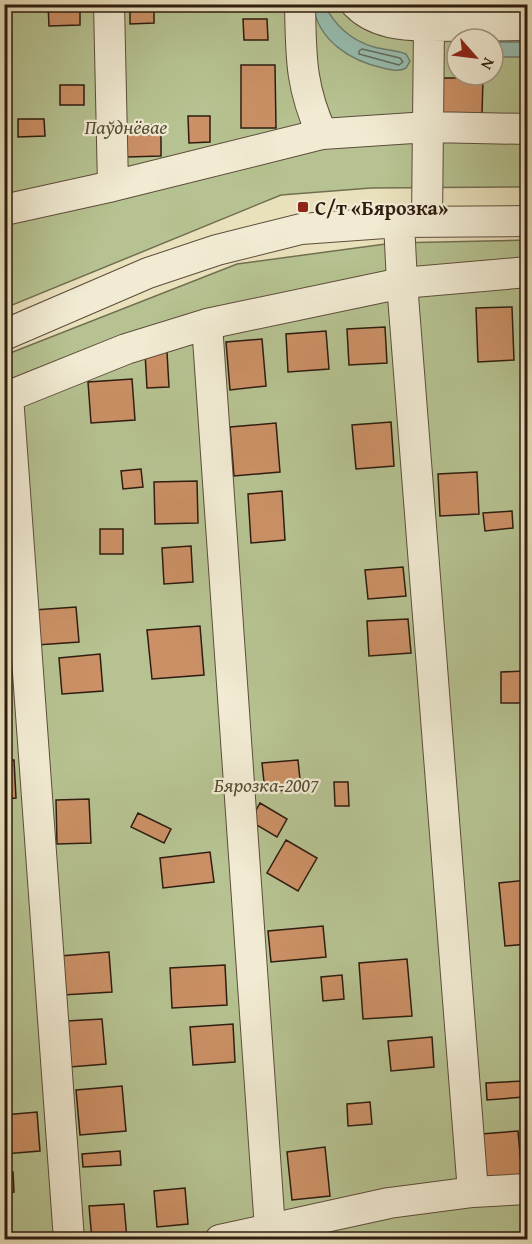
<svg xmlns="http://www.w3.org/2000/svg" width="532" height="1244" viewBox="0 0 532 1244" font-family="'Gentium Book Plus',serif">
	<style>
		.green { fill: #b6c291; stroke: #726f50; stroke-width: 1.5; fill-rule: evenodd }
		.water { fill: #97bdaf; stroke: #6d7d6f; stroke-width: 1.5 }
		.lines { fill: none; stroke-linecap: round; stroke-linejoin: round }
		.shore { stroke: #626c5f; stroke-width: 1.5 }
		.building { fill: #cb9066; stroke: #2e1c0f; stroke-width: 1.5 }
		.minor-casing { stroke: #5d4d3a; stroke-width: 32 }
		.minor { stroke: #f1ebd3; stroke-width: 30 }
		.poi-dot { fill: #8f2418; stroke: #f1ebd3; stroke-width: 2 }
		.labels { text-anchor: middle; dominant-baseline: central; stroke-width: 4.5; stroke-linejoin: round; paint-order: stroke }
		.park-label { font-size: 20px; font-style: italic; fill: #574e36; stroke: #f1ebd3 }
		.poi-label { font-size: 20px; font-weight: bold; fill: #2e1c0f; stroke: #f1ebd3; text-anchor: start }
	</style>
	<rect width="100%" height="100%" fill="#e9e0bc"/>
	<filter id="stains"><feTurbulence type="fractalNoise" baseFrequency=".00333" numOctaves="4"/><feColorMatrix values="0 0 0 0 .2 0 0 0 0 .09 0 0 0 0 .02 0 0 0 .5 -.17"/></filter>
	<radialGradient id="worn" r=".72"><stop offset=".6" stop-color="#630" stop-opacity="0"/><stop offset="1" stop-color="#630" stop-opacity=".3"/></radialGradient>
	<path class="green" d="M 5,5 L 527,5 L 527,187 L 371,188 L 281,195 L 5,308 ZM 457,39 L 493,39 L 493,75 L 457,75 Z
		M 527,240 L 527,1239 L 5,1240 L 5,355 L 237,264 L 393,243 Z"/>
	<path class="water" d="M 313,5 L 325,5 C 334,25 352,41 374,47 C 384,50 396,50 406,54 L 410,61 L 406,68 C 399,72 391,70 383,68 C 351,61 318,41 313,5 Z
		M 493,42 L 527,42 L 527,57 L 493,57 Z"/>
	<g class="lines">
		<path class="shore" d="M 362,49 L 400,58 L 403,62 L 399,65 L 359,54 L 359,51 Z"/>
	</g>
	<path class="building" d="M 48,4 L 80,4 L 80,25 L 49,26 Z
		M 130,4 L 154,4 L 154,23 L 130,24 Z
		M 243,19 L 267,19 L 268,40 L 244,40 Z
		M 241,65 L 275,65 L 276,128 L 241,128 Z
		M 441,78 L 483,78 L 482,114 L 441,114 Z
		M 60,85 L 84,85 L 84,105 L 60,105 Z
		M 188,116 L 210,116 L 210,142 L 189,143 Z
		M 18,119 L 44,119 L 45,136 L 18,137 Z
		M 126,125 L 161,125 L 161,156 L 127,157 Z
		M 512,307 L 514,360 L 478,362 L 476,308 Z
		M 385,327 L 387,363 L 349,365 L 347,329 Z
		M 326,331 L 329,369 L 288,372 L 286,334 Z
		M 262,339 L 266,386 L 230,390 L 226,342 Z
		M 167,352 L 169,387 L 147,388 L 145,353 Z
		M 132,379 L 135,420 L 91,423 L 88,382 Z
		M 391,422 L 394,466 L 356,469 L 352,425 Z
		M 276,423 L 280,472 L 234,476 L 230,427 Z
		M 141,469 L 143,487 L 123,489 L 121,471 Z
		M 477,472 L 479,514 L 440,516 L 438,474 Z
		M 197,481 L 198,523 L 155,524 L 154,482 Z
		M 282,491 L 285,540 L 251,543 L 248,494 Z
		M 512,511 L 513,528 L 485,531 L 483,513 Z
		M 100,529 L 123,529 L 123,554 L 100,554 Z
		M 191,546 L 193,582 L 164,584 L 162,548 Z
		M 523,558 L 528,558 L 528,596 L 525,596 Z
		M 403,567 L 406,596 L 368,599 L 365,570 Z
		M 525,600 L 528,600 L 528,624 L 526,624 Z
		M 76,607 L 79,642 L 37,645 L 34,610 Z
		M 408,619 L 411,653 L 369,656 L 367,621 Z
		M 200,626 L 204,675 L 152,679 L 147,630 Z
		M 100,654 L 103,691 L 62,694 L 59,658 Z
		M 525,671 L 525,703 L 501,703 L 501,672 Z
		M 4,760 L 14,760 L 16,798 L 4,799 Z
		M 298,760 L 301,789 L 265,792 L 262,763 Z
		M 334,782 L 348,782 L 349,806 L 335,806 Z
		M 89,799 L 91,843 L 57,844 L 56,800 Z
		M 260,803 L 287,819 L 277,837 L 250,821 Z
		M 138,813 L 171,829 L 164,843 L 131,827 Z
		M 286,840 L 317,858 L 298,891 L 267,873 Z
		M 210,852 L 214,882 L 163,888 L 160,858 Z
		M 528,880 L 528,944 L 505,946 L 499,883 Z
		M 323,926 L 326,957 L 271,962 L 268,931 Z
		M 109,952 L 112,992 L 63,995 L 60,956 Z
		M 407,959 L 412,1016 L 363,1019 L 359,963 Z
		M 225,965 L 227,1005 L 172,1008 L 170,968 Z
		M 342,975 L 344,999 L 323,1001 L 321,977 Z
		M 102,1019 L 106,1064 L 70,1067 L 67,1021 Z
		M 233,1024 L 235,1062 L 193,1065 L 190,1027 Z
		M 432,1037 L 434,1067 L 391,1071 L 388,1041 Z
		M 523,1081 L 524,1097 L 487,1100 L 486,1083 Z
		M 122,1086 L 126,1131 L 80,1135 L 76,1090 Z
		M 370,1102 L 372,1124 L 348,1126 L 347,1104 Z
		M 37,1112 L 40,1151 L 4,1154 L 4,1115 Z
		M 518,1131 L 522,1176 L 485,1179 L 481,1134 Z
		M 325,1147 L 330,1196 L 292,1200 L 287,1152 Z
		M 120,1151 L 121,1165 L 83,1167 L 82,1154 Z
		M 13,1172 L 14,1192 L 4,1193 L 4,1173 Z
		M 185,1188 L 188,1224 L 157,1227 L 154,1191 Z
		M 124,1204 L 127,1240 L 92,1240 L 89,1206 Z"/>
	<g class="lines">
		<defs>
			<path id="minor" d="M 109,4 L 113,186
				M 300,4 C 301,55 300,86 322,134 L 428,127 L 528,129
				M 356,4 C 375,24 404,25 429,26 L 427,221
				M 429,26 L 528,25
				M 4,210 L 113,186 L 322,134
				M 399,222 L 402,283 L 473,1192
				M 207,324 L 270,1229
				M 4,335 L 148,273 L 217,250 L 301,229 L 399,222 L 528,221
				M 8,396 L 69,1240
				M 4,398 L 126,349 L 207,324 L 402,283 L 528,272
				M 220,1240 L 389,1203 L 473,1192 L 528,1189"/>
		</defs>
		<use href="#minor" class="minor-casing"/>
		<use href="#minor" class="minor"/>
	</g>
	<rect class="poi-dot" x="297" y="201" width="12" height="12" rx="3"/>
	<g class="labels">
		<g class="park-label">
			<text x="126" y="126">Паўднёвае</text>
			<text x="266" y="784">Бярозка-2007</text>
		</g>
		<g class="poi-label">
			<text x="315" y="207">С/т «Бярозка»</text>
		</g>
	</g>
	<rect width="532" height="1244" fill="none" stroke="#e9e0bc" stroke-width="24"/>
	<rect x="6" y="6" width="520" height="1232" fill="none" stroke="#2e1c0f" stroke-width="3"/>
	<rect x="12" y="12" width="508" height="1220" fill="none" stroke="#2e1c0f" stroke-width="1.5"/>
	<g transform="translate(475 57) rotate(118)"><circle r="28" fill="#f1ebd3" stroke="#a39885" stroke-width="1.5"/>
	<path d="M0-4.5L10 22L0 15L-10 22Z" fill="#8f2418"/>
	<text y="-9" font-size="16" font-weight="bold" text-anchor="middle" fill="#2e1c0f">N</text>
	</g>
	<rect width="100%" height="100%" filter="url(#stains)"/>
	<rect width="100%" height="100%" fill="url(#worn)"/>
</svg>
